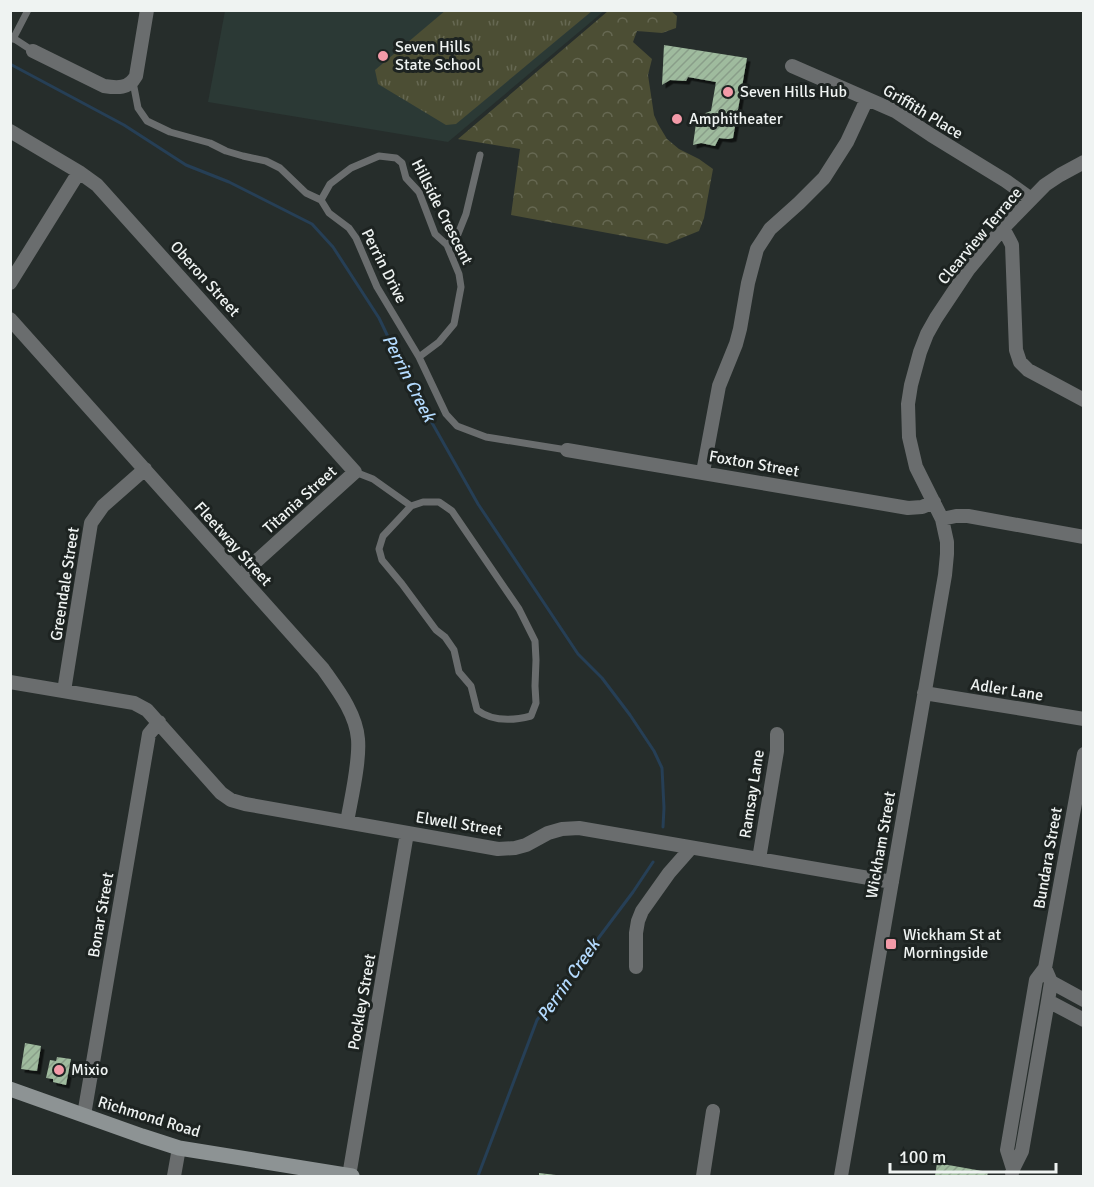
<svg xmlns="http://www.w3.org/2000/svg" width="1094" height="1187" viewBox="0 0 1094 1187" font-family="Signika,sans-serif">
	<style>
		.built { fill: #2b3935 }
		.grass { fill: url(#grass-tufts) }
		.forest { fill: url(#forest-crowns) }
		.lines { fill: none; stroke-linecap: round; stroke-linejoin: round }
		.stream { stroke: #263f56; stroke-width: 3 }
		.building { fill: url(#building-hatch); filter: url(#shadow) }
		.service { stroke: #6a6d6e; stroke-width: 7 }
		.minor { stroke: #6a6d6e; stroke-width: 14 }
		.secondary { stroke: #8d9394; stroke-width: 15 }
		.poi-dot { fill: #f39aa8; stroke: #1d2321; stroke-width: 2 }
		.labels { text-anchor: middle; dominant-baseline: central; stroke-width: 6; stroke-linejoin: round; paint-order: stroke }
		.poi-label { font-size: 16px; fill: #eff3f2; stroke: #1d2321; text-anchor: start }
		.street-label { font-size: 16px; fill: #eff3f2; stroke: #1d2321 }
		.water-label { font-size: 18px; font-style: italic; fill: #b4dbff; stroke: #1d2321 }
	</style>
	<defs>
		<pattern id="grass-tufts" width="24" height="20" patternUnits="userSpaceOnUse" patternTransform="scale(1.5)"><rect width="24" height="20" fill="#4c4e34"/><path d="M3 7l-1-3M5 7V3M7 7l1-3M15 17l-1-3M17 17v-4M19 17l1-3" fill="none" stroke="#666852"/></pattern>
		<pattern id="forest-crowns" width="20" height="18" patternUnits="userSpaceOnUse" patternTransform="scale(1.5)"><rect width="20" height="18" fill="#4c4e34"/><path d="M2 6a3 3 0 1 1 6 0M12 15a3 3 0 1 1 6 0" fill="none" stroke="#666852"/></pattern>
		<pattern id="building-hatch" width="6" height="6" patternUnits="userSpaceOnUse" patternTransform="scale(1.5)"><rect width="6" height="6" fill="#9fbb9e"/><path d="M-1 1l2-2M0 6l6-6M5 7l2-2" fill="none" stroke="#899e89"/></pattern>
		<filter id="shadow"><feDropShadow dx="3.5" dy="3.5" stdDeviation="0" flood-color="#0009"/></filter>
	</defs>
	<rect width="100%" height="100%" fill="#262d2b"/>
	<path class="built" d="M 225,11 L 604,11 L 448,142 L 208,102 Z"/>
	<path class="grass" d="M 446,10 L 592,10 L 592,11 L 456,124 L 446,125 L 378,84 L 375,70 Z"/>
	<path class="forest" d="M 608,11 L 671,11 L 677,16 L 676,28 L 662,33 L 637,31 L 633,42 L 652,59 L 648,75 L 654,115 L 658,124 L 667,139 L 679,149 L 699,159 L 713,169 L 704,218 L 699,231 L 667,244 L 511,215 L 520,149 L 458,139 Z"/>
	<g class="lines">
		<path class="stream" d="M 10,64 L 124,125 L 186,165 L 229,182 L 312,224 L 333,247 L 379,318 L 414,391 L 478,504 L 578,654 L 602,678 L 630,715 L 654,751 L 662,768 L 664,808 L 663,827
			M 478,1176 L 537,1020 L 633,892 L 653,862"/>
	</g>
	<path class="building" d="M 664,45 L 747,58 L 733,138 L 728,139 L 719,138 L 715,146 L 701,143 L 693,145 L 697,116 L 711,111 L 716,82 L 688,77 L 686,81 L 670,80 L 662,85 Z
		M 25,1043 L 41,1046 L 37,1071 L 21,1069 Z
		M 57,1057 L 71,1059 L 66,1085 L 53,1082 L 53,1079 L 46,1078 L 50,1060 L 56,1061 Z
		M 937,1163 L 988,1172 L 987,1176 L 935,1176 Z
		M 539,1173 L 556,1175 L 556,1176 L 539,1176 Z"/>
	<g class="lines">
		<path class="service" d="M 10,36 L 33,51
			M 13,39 L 28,10
			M 133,82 L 138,108 L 147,121 L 170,132 L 210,143 L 226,151 L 243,156 L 266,161 L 280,168 L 306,193 L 321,200 L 329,213 L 349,228 L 356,238 L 377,287 L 419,357 L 446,414 L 457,426 L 486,437 L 567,450
			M 321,200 L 330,184 L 351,168 L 379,156 L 396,158 L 402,163 L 406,178 L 419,192 L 435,234 L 447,245 L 459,274 L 461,287 L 454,324 L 439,342 L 419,357
			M 447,245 L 458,234 L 466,214 L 480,155
			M 355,472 L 373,479 L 411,506
			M 423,502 L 439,502 L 452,511 L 519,609 L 535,641 L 536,660 L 535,686 L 536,703 L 531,716 C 512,721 493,722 477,710 L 471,686 L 459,672 L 454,650 L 445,637 L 436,630 L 402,584 L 382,560 L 379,549 L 383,536 L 411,506 Z"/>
		<path class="minor" d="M 33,51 L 104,86 C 117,88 129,89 136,76 L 147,10
			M 792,66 L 895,111 L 931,135 L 1006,181 L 1031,199
			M 10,131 L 79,172 L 97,185 L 355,472 L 240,576
			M 1003,228 L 1012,245 L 1016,350 L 1020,362 L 1028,370 L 1084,400
			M 10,283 L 79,172
			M 10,319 L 323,669 C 337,689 356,713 358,739 C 360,762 351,799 347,822
			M 567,450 L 908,508 L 922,507 L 934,502
			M 703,472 L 719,386 L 736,344 L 740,329 L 748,283 L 757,249 L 770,229 L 799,203 L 824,178 L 847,142 L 867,99
			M 942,519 L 956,516 L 968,516 L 1084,537
			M 10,682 L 134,703 L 147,710 L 221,793 L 231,800 L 245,804 L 498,849 L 515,848 L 526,845 L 548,833 L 562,829 L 579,828 L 892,882
			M 64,691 L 91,523 L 103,506 L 145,469
			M 924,693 L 1084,719
			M 759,859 L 777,751 L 777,734
			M 636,967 L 636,933 L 638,921 L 642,911 L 669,873 L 691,848
			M 1051,982 L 1084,1000
			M 1048,1001 L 1084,1020
			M 84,1115 L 148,740 L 149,734 L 159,722
			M 1013,1169 L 1007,1150 L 1036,980 L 1045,968 L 1084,754
			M 1012,1173 L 1013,1169 L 1022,1151 L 1048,1001 L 1051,982 L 1045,968
			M 174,1176 L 179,1148
			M 349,1176 L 407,833
			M 703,1176 L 713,1111
			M 841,1176 L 945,575 L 947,554 L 947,542 L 942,519 L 916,467 L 909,437 L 908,404 L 911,385 L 920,352 L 927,334 L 936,318 L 968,270 L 1003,228 L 1045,185 L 1060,175 L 1084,162"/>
		<path class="secondary" d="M 10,1089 L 142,1136 L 179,1148 L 352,1176"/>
	</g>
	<g class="poi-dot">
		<circle cx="383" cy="56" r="6"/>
		<circle cx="728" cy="92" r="6"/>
		<circle cx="677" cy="119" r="6"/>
		<rect x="885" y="938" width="12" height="12" rx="3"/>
		<circle cx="59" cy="1070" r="6"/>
	</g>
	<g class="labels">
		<g class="poi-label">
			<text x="395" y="47">Seven Hills<tspan x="395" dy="18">State School</tspan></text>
			<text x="740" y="92">Seven Hills Hub</text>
			<text x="689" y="119">Amphitheater</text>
			<text x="903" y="935">Wickham St at<tspan x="903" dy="18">Morningside</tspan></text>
			<text x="71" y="1070">Mixio</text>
		</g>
		<g class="street-label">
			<text transform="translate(923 112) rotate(31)">Griffith Place</text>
			<text transform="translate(442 212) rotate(63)">Hillside Crescent</text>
			<text transform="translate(980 236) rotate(-50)">Clearview Terrace</text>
			<text transform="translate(384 266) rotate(63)">Perrin Drive</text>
			<text transform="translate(205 279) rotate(48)">Oberon Street</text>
			<text transform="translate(754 464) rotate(10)">Foxton Street</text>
			<text transform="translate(300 500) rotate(-42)">Titania Street</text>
			<text transform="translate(233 544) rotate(48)">Fleetway Street</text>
			<text transform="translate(65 584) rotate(-81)">Greendale Street</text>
			<text transform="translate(1007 690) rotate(9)">Adler Lane</text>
			<text transform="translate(752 794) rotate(-81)">Ramsay Lane</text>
			<text transform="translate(459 824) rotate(9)">Elwell Street</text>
			<text transform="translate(881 845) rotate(-80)">Wickham Street</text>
			<text transform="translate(1048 858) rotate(-80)">Bundara Street</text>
			<text transform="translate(101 915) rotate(-80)">Bonar Street</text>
			<text transform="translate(362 1002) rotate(-80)">Pockley Street</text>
			<text transform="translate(149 1117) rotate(17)">Richmond Road</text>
		</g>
		<g class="water-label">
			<text transform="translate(409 378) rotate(63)">Perrin Creek</text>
			<text transform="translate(568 980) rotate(-55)">Perrin Creek</text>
		</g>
	</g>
	<rect width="1094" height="1187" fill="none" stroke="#eff3f2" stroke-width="24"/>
	<path d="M890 1163v9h166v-9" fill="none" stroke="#eff3f2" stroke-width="3"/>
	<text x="899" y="1163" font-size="18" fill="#eff3f2" stroke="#1d2321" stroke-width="4.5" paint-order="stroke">100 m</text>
</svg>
